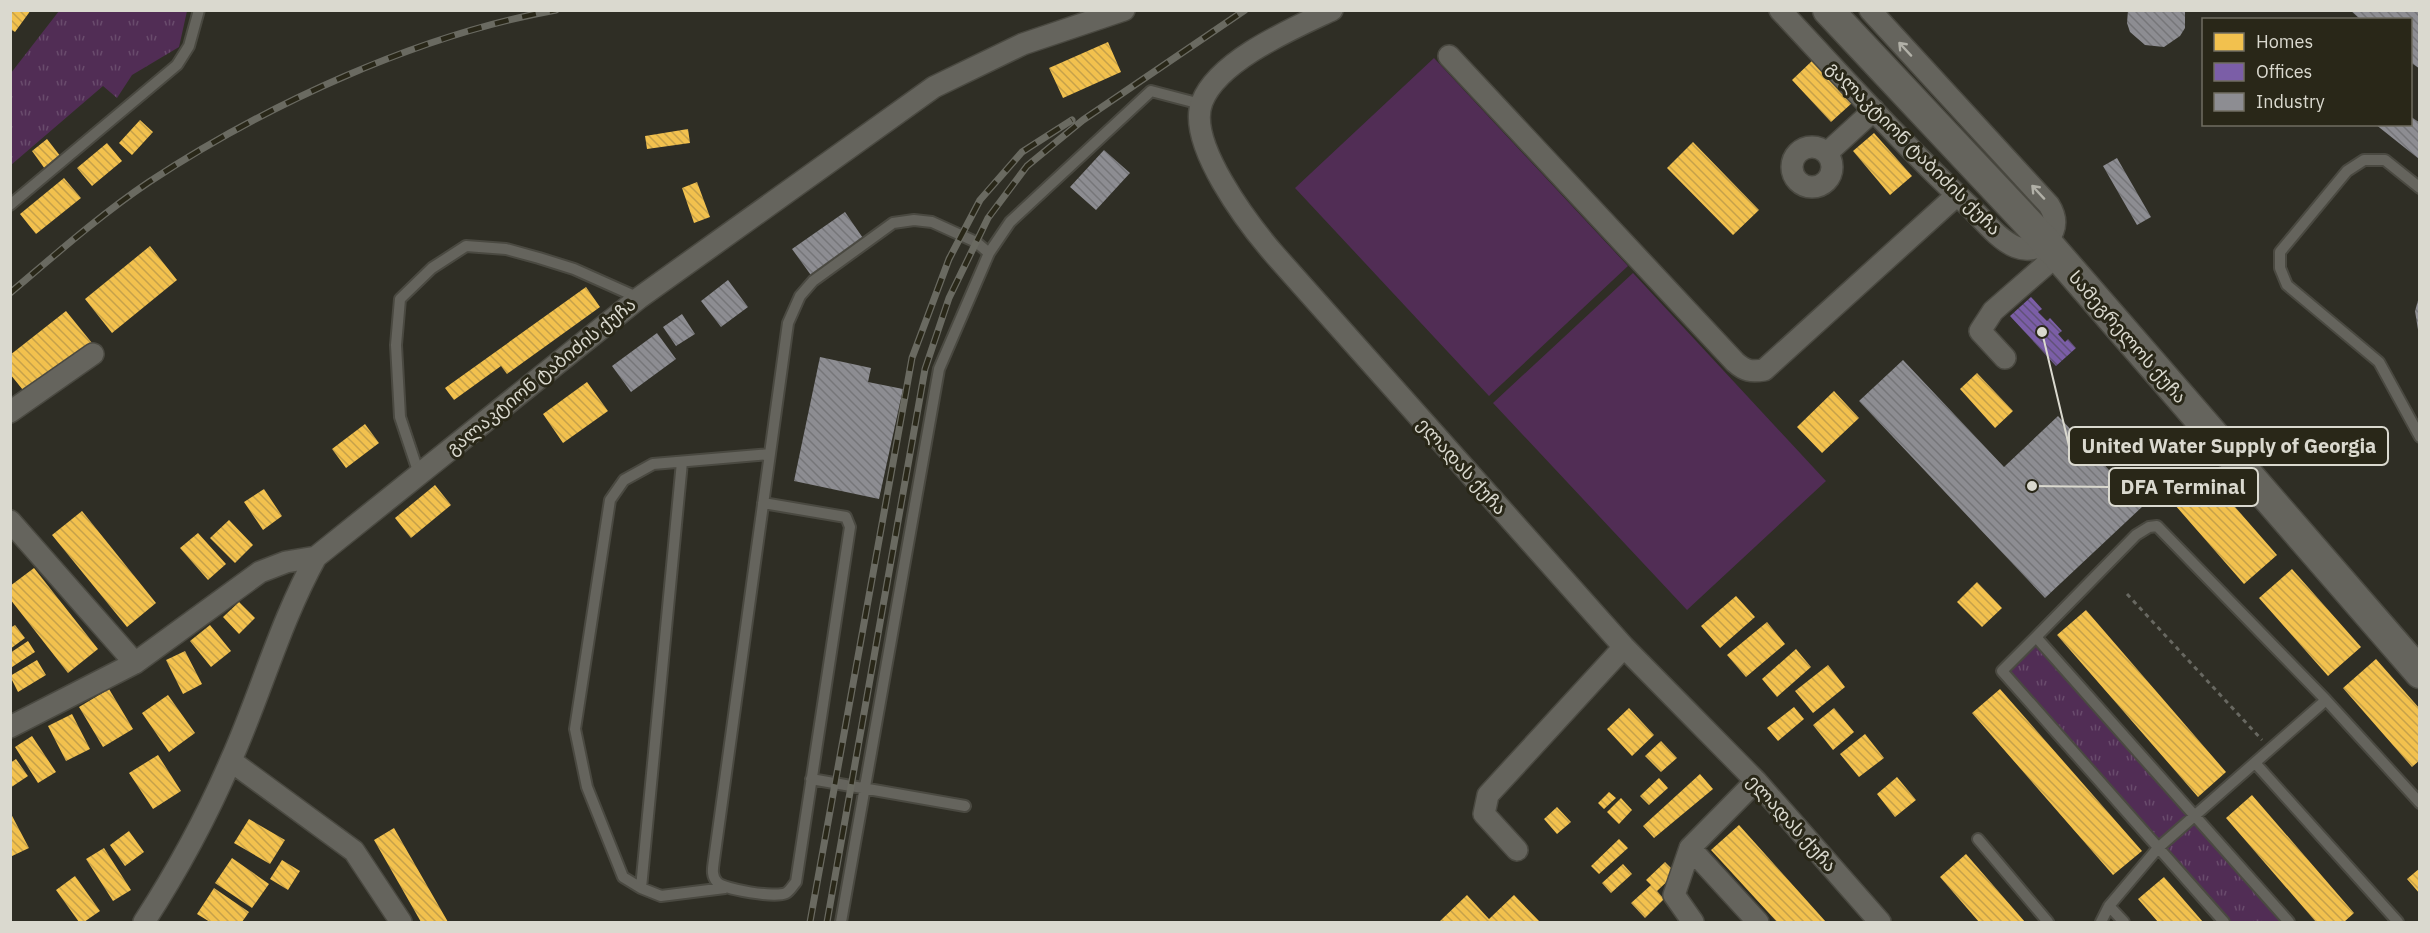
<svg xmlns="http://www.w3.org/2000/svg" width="2430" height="933" viewBox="0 0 2430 933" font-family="'IBM Plex Sans','Noto Sans Georgian',sans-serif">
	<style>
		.grass { fill: url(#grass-tufts) }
		.pitch { fill: #512d55 }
		.homes { fill: url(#homes-back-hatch) }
		.offices { fill: url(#offices-back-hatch) }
		.industry { fill: url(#industry-back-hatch) }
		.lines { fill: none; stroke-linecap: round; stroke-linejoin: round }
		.service-casing { stroke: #4a4941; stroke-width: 14 }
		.minor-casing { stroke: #4a4941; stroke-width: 24 }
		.secondary-casing { stroke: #4a4941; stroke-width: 33 }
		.path { stroke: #686861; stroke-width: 3; stroke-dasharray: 4.5 4.5; stroke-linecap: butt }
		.service { stroke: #65645d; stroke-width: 10 }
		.minor { stroke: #65645d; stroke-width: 21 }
		.secondary { stroke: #65645d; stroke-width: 30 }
		.rail-casing { stroke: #6a6a61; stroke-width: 7 }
		.rail { stroke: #292718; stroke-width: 4.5; stroke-dasharray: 14; stroke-linecap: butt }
		.oneway { stroke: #b1b0a7 }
		.labels { text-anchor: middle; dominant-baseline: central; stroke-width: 6; stroke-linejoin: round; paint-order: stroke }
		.street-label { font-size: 18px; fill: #dad9cf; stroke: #292718 }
		.leader { fill: none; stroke: #dad9cf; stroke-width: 2 }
		.callout-dot { fill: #dad9cf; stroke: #292718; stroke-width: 2 }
		.callout { fill: #292718; stroke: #dad9cf; stroke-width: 2 }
		.callout-label { font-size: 20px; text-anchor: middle; font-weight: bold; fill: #dad9cf }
	</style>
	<defs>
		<pattern id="grass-tufts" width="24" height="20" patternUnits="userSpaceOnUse" patternTransform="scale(1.5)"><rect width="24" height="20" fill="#512d55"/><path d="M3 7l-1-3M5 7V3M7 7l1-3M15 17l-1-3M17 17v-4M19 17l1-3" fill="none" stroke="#694b6c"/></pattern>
		<pattern id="homes-back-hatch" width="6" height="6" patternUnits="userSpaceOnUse" patternTransform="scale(1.5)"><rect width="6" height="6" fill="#f2c14e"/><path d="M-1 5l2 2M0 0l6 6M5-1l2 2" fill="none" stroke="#c6a14a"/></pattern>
		<pattern id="offices-back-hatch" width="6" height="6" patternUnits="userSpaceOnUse" patternTransform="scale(1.5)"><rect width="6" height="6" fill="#7b5ea7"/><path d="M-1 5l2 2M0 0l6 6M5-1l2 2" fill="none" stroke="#615178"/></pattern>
		<pattern id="industry-back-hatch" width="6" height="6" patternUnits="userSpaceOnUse" patternTransform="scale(1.5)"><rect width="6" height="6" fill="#8d8d92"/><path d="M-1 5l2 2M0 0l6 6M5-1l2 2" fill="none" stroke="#767679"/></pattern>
	</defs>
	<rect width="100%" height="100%" fill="#2f2e25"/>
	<path class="grass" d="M 59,11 L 187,11 L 179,47 L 132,75 L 117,98 L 103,86 L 11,165 L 11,73 Z
		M 2036,637 L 2289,922 L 2224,922 L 2002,671 Z"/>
	<path class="pitch" d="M 1434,58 L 1628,266 L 1489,396 L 1295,188 Z
		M 1633,273 L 1826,481 L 1687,610 L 1493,403 Z"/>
	<path class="homes" d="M 10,10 L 31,10 L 15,32 L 10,29 Z
		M 1108,42 L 1121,72 L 1063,98 L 1049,68 Z
		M 1813,60 L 1852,103 L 1831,122 L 1792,80 Z
		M 140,120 L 153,132 L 132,155 L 119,143 Z
		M 688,129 L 690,143 L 647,149 L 645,136 Z
		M 1874,133 L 1912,176 L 1890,195 L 1853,151 Z
		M 47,139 L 61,157 L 45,169 L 32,151 Z
		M 1693,142 L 1759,210 L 1733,235 L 1667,168 Z
		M 107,143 L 122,161 L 92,186 L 77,168 Z
		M 64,178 L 81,198 L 36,234 L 20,214 Z
		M 697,182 L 710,217 L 694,223 L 682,188 Z
		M 150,246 L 177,280 L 112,333 L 85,299 Z
		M 586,287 L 600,307 L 507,374 L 501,366 L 454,400 L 445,388 Z
		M 66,311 L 92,343 L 27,395 L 10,374 L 10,355 Z
		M 1977,373 L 2013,411 L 1995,428 L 1960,389 Z
		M 587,382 L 608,411 L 563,443 L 543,414 Z
		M 1834,391 L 1859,418 L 1822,453 L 1797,427 Z
		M 365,424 L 379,443 L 346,468 L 332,449 Z
		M 2208,476 L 2277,555 L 2244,584 L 2175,505 Z
		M 435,485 L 451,505 L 411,538 L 395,518 Z
		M 264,489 L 282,516 L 263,530 L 244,502 Z
		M 82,511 L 156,603 L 127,627 L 52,535 Z
		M 229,520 L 253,545 L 235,563 L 210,538 Z
		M 198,533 L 226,564 L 208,580 L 180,548 Z
		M 34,568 L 98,649 L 68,673 L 10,599 L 10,586 Z
		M 2292,569 L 2361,647 L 2328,676 L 2259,598 Z
		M 1977,582 L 2002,608 L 1982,627 L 1957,602 Z
		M 1736,596 L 1755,617 L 1720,648 L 1701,626 Z
		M 239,602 L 255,618 L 239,634 L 223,617 Z
		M 2086,610 L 2226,772 L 2198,797 L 2057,635 Z
		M 1767,622 L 1785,644 L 1746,677 L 1727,655 Z
		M 15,625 L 25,638 L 10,649 L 10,628 Z
		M 210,625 L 231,651 L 211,667 L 190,641 Z
		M 28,641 L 35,652 L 12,667 L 10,653 Z
		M 1796,649 L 1811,667 L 1777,697 L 1762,679 Z
		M 185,651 L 202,684 L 183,694 L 166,660 Z
		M 2376,659 L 2420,709 L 2420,760 L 2412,767 L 2343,688 Z
		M 37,660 L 46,675 L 18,692 L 10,676 Z
		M 1828,665 L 1845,687 L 1813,713 L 1795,691 Z
		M 109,689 L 133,729 L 103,747 L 79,707 Z
		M 2000,689 L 2142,851 L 2113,875 L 1972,713 Z
		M 168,695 L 195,733 L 169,752 L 142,713 Z
		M 1794,707 L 1804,719 L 1778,741 L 1767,728 Z
		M 1629,708 L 1654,735 L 1632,756 L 1607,729 Z
		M 1834,708 L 1854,732 L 1833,750 L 1813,725 Z
		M 72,714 L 90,749 L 66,761 L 48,726 Z
		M 1865,734 L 1884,758 L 1859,777 L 1840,754 Z
		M 32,736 L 56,772 L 38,783 L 15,747 Z
		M 1661,741 L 1677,758 L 1661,772 L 1645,756 Z
		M 158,755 L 181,791 L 153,809 L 129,773 Z
		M 16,759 L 28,776 L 10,788 L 10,763 Z
		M 1700,774 L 1713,789 L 1654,838 L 1643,826 Z
		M 1897,777 L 1916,800 L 1895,817 L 1877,794 Z
		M 1659,778 L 1668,788 L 1649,805 L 1640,796 Z
		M 1609,792 L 1616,798 L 1604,809 L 1598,803 Z
		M 2252,795 L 2354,913 L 2344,922 L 2316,922 L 2226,818 Z
		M 1621,798 L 1632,810 L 1619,824 L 1607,812 Z
		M 1557,807 L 1571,822 L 1557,834 L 1544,819 Z
		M 10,812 L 29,848 L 10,857 Z
		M 249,819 L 285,840 L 270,864 L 234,843 Z
		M 1739,825 L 1826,922 L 1777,922 L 1711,850 Z
		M 394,828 L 448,922 L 421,922 L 374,840 Z
		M 129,831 L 144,852 L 125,866 L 110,845 Z
		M 1619,839 L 1628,848 L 1599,874 L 1591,866 Z
		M 104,848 L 131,890 L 113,901 L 86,859 Z
		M 1966,854 L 2025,922 L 1979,922 L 1940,877 Z
		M 232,858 L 269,884 L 252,908 L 215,883 Z
		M 282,860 L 300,871 L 288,890 L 270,879 Z
		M 1665,862 L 1676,873 L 1657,891 L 1664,899 L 1645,918 L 1631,903 L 1651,885 L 1646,880 Z
		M 1623,864 L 1632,874 L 1611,893 L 1602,883 Z
		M 2420,868 L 2420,894 L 2407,879 Z
		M 75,876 L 100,911 L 84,922 L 79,922 L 56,890 Z
		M 2164,877 L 2203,922 L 2158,922 L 2138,899 Z
		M 214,888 L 249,912 L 242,922 L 210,922 L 197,914 Z
		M 1467,895 L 1489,919 L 1514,895 L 1540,922 L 1442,922 L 1440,921 Z"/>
	<path class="offices" d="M 2031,297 L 2042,309 L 2038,312 L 2047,321 L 2050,318 L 2062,331 L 2058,334 L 2065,342 L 2068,339 L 2076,348 L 2056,366 L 2010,316 Z"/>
	<path class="industry" d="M 2128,10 L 2185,10 L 2185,28 L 2180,36 L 2164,47 L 2145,45 L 2130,32 L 2127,23 Z
		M 2350,10 L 2420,10 L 2420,69 L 2410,62 L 2410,20 L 2361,20 Z
		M 2410,116 L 2420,123 L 2419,159 L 2375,124 L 2410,124 Z
		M 1104,150 L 1130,173 L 1096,210 L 1070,187 Z
		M 2117,158 L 2151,217 L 2137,225 L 2103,166 Z
		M 845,212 L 865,241 L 813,278 L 792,249 Z
		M 728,280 L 748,307 L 721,327 L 701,301 Z
		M 2419,297 L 2420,298 L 2419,336 L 2415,311 Z
		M 682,314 L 695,334 L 676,346 L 663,327 Z
		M 657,333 L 676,359 L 631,392 L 612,366 Z
		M 820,357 L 871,368 L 868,382 L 903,389 L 879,499 L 794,481 Z
		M 1903,360 L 2004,467 L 2058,416 L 2143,506 L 2045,598 L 1859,401 Z"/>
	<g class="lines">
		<defs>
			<path id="service" d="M 2420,188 L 2385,160 L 2364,160 L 2347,171 L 2280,252 L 2280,268 L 2287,285 L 2379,362 L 2420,437
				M 10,205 L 177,65 L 189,46 L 199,10
				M 419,474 L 400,417 L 396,345 L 400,299 L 432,268 L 466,246 L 506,249 L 539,258 L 574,269 L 639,298
				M 763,503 L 846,517 L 850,527 L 796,882 C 793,885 790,891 786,893 C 776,898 724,890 717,882 C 711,875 713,868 714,860 L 788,323 L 800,296 L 813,281 L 893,223 L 914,220 L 932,222 L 976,242 L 989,253
				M 2036,637 L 2136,535 L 2149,527 L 2157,526 L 2326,700 L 2420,803
				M 2256,764 L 2398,922
				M 811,779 L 965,806
				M 1978,839 L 2048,922
				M 641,888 L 682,462
				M 725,888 L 661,896 L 641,888 L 623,877 L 587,787 L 575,729 L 610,500 L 624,480 L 653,464 L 770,454
				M 2109,906 L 2124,922
				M 841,922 L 939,369 L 989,253 L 1010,222 L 1151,91 L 1193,102 L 1202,101
				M 2101,922 L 2109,906 L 2158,848 L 2326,700
				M 2224,922 L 2002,671 L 2036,637 L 2289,922"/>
			<path id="minor" d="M 1332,10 C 1294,28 1218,60 1202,102 C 1186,143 1249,225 1275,255 L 1624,647 L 1756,781 L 1880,922
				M 1780,10 C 1843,77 1904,146 1971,208 C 1984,221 1999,240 2016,247 C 2031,253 2048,246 2053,231 C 2057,221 2054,213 2049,205 L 1870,10
				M 1449,56 L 1735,362 C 1745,371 1751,372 1764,370 L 1957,195
				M1792 167a20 20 0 1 1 40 0a20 20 0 1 1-40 0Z
				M 1827,153 L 1874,110
				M 2005,358 L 1980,331 L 1993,311 L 2057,255
				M 10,412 L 93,354
				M 10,521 L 135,663
				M 10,727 L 135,663 L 260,572 L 286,562 L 316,557
				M 231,761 L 354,851 L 401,922
				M 1690,848 L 1758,922
				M 1517,850 L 1484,814 L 1488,795 L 1624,647
				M 144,922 C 177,871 207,816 231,760 C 261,693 280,622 316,557 L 639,298 L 934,87 L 1023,44 L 1124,10
				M 1693,922 L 1674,895 L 1690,848 L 1756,781"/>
			<path id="secondary" d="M 1828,10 L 2046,242 L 2420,673"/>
		</defs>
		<use href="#service" class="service-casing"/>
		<use href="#minor" class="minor-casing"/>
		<use href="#secondary" class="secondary-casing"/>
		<path class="path" d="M 2127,594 L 2262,740"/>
		<use href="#service" class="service"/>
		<use href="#minor" class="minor"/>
		<use href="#secondary" class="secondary"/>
		<defs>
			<path id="rail" d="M 10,293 C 55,255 100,215 149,182 C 266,105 417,35 556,10
				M 810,922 L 912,358 L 949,259 L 980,200 L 1022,152 L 1072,120
				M 827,922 L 925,369 L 949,298 L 988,218 L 1027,166 L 1083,120 L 1245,10"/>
		</defs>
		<use href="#rail" class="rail-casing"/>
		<use href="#rail" class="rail"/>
	</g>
	<defs><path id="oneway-shaft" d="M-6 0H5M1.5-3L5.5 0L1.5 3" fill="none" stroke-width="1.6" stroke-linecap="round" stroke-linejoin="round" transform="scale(1.5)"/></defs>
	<g class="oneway">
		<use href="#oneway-shaft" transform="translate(1905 49) rotate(-133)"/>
		<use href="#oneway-shaft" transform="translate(2038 192) rotate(-133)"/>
	</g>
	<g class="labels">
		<g class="street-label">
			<text transform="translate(1914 148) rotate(45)">გალაკტიონ ტაბიძის ქუჩა</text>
			<text transform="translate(2128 337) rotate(49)">სამეგრელოს ქუჩა</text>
			<text transform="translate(541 376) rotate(-39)">გალაკტიონ ტაბიძის ქუჩა</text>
			<text transform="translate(1462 466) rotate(48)">ელადას ქუჩა</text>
			<text transform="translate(1792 823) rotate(48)">ელადას ქუჩა</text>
		</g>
	</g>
	<path class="leader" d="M2042 332L2069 446M2032 486L2109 487"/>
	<g class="callout-dot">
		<circle cx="2042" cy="332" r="6"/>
		<circle cx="2032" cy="486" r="6"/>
	</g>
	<g class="callout">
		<rect x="2069" y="427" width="319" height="38" rx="6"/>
		<rect x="2109" y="468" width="149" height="38" rx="6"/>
	</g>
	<g class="callout-label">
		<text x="2229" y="453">United Water Supply of Georgia</text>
		<text x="2183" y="494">DFA Terminal</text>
	</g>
	<rect width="2430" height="933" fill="none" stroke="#dad9cf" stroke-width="24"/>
	<rect x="2202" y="18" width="210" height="108" fill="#292718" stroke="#706e61" stroke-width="1.5"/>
	<rect x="2214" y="33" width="30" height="18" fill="#f2c14e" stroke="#706e61" stroke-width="1.5"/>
	<text x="2256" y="48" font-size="18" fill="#dad9cf">Homes</text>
	<rect x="2214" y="63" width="30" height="18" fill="#7b5ea7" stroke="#706e61" stroke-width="1.5"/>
	<text x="2256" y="78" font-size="18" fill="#dad9cf">Offices</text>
	<rect x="2214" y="93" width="30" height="18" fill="#8d8d92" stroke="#706e61" stroke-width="1.5"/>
	<text x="2256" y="108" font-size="18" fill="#dad9cf">Industry</text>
</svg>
